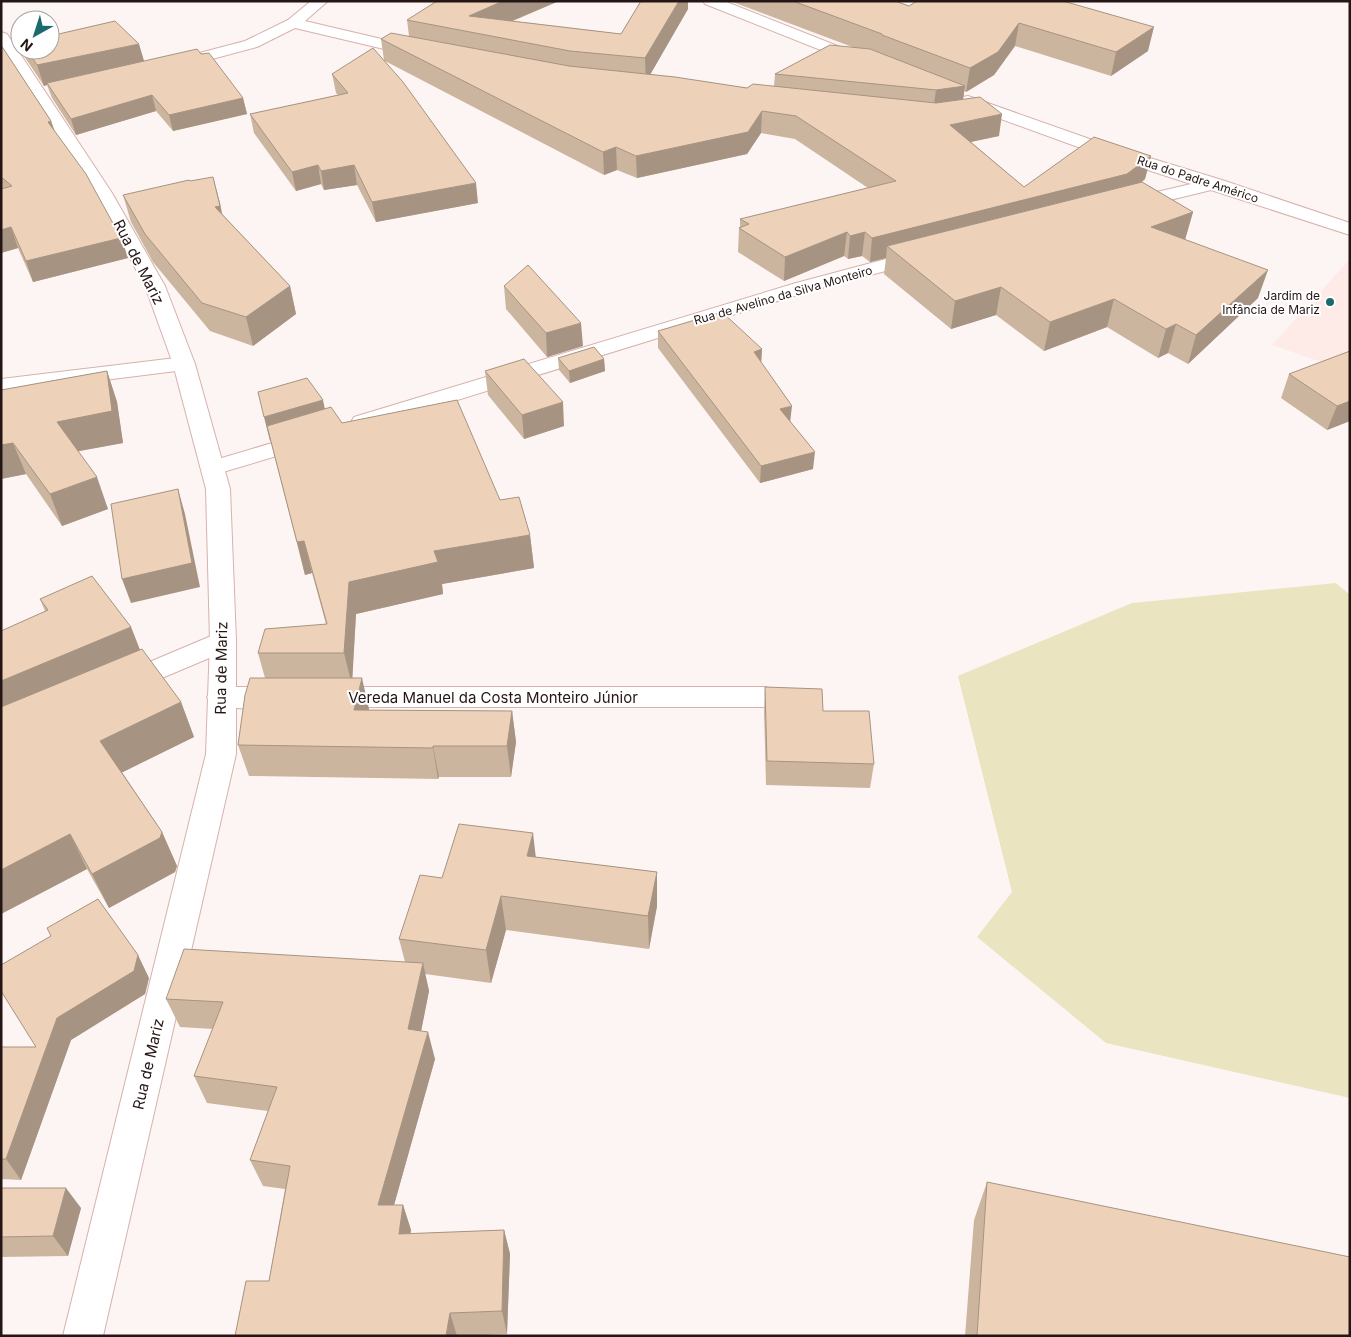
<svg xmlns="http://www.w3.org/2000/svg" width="1351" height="1337" viewBox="0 0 1351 1337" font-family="Inter,sans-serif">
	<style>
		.built { fill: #feebe7 }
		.green { fill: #ebe4c0 }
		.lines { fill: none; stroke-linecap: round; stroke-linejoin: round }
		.minor-casing { stroke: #d7b1ab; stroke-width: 2 }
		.secondary-casing { stroke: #d7b1ab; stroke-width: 2 }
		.minor { fill: #fff; fill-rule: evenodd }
		.secondary { fill: #fff; fill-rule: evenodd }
		.wall { fill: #ccb59f }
		.shaded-wall { fill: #a69382 }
		.building { fill: #edd2b9; stroke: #a69382 }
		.poi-dot { fill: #1c696e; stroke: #fff; stroke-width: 2 }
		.labels { text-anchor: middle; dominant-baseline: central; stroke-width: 4; stroke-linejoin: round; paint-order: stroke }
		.far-street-label { font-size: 12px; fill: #241614; stroke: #fff }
		.far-poi-label { font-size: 12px; fill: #241614; stroke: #fff; text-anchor: end }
		.street-label { font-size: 15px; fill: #241614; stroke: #fff }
	</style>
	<rect width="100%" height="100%" fill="#fdf5f4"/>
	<path class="built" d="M 1350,259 L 1350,372 L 1272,345 Z"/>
	<path class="green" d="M 1336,583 L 1350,595 L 1350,1098 L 1106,1043 L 977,937 L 1012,892 L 958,676 L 1132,603 Z"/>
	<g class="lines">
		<defs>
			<path id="minor" d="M 311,1 L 328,1 L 305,21 L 424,49 L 426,52 L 424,55 L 418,57 L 295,28 L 257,47 L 175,69 L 169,67 L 167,64 L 169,61 L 245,41 L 288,20 Z
				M 703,1 L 724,1 L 868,58 L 870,61 L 868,64 L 856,64 L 705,4 Z
				M 968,96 L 1101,143 L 1222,180 L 1350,223 L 1350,235 L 1211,190 L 1129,210 L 1122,208 L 1120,204 L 1122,200 L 1191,184 L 1089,151 L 962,105 L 960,101 L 962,97 Z
				M 920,250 L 927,252 L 930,256 L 927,260 L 810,291 L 370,427 L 362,429 L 354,427 L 351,422 L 354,417 L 796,283 Z
				M 184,357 L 192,359 L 195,364 L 192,369 L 1,393 L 1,379 Z
				M 309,432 L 317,434 L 321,439 L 317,444 L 213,475 L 205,473 L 201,468 L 205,463 Z
				M 223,631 L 233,634 L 236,641 L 233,648 L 124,694 L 114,691 L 110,684 L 114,677 Z
				M 221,687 L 281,687 L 291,690 L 295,697 L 291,704 C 271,710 231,710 211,704 L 207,697 L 211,690 Z
				M 329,687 L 765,687 L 775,690 L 779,697 L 775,704 L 765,707 L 329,707 L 319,704 L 315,697 L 319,690 Z"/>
			<path id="secondary" d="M 1,32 L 7,34 L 112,193 L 165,286 L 195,364 L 230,489 L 236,641 L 236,754 L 103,1336 L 63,1336 L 206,754 L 210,641 L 206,489 L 173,364 L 145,286 L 94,193 L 1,50 Z"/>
		</defs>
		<use href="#minor" class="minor-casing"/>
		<use href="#secondary" class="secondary-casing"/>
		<use href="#minor" class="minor"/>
		<use href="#secondary" class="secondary"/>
	</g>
	<path class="wall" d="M 434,1 L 559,1 L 513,21 L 621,34 L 641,1 L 688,1 L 688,9 L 650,74 L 747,88 L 774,86 L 775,74 L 855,48 L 730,1 L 895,1 L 909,6 L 1063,1 L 1148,51 L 1111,76 L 1015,46 L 994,75 L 966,92 L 964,91 L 963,99 L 999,136 L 971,142 L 1024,187 L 1151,156 L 1145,179 L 1142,182 L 1193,212 L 1185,239 L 1258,298 L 1188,364 L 1168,353 L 1158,358 L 1107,327 L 1044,351 L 996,315 L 951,329 L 884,274 L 886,258 L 870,262 L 862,256 L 848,259 L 844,256 L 784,281 L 738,252 L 739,228 L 740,227 L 740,219 L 868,188 L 795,139 L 761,133 L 747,154 L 637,178 L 617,170 L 604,175 L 385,61 L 478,203 L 376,222 L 357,185 L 324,190 L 321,184 L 296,191 L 254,133 L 250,114 L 338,95 L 336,93 L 332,74 L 384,60 L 381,39 L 409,36 L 407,20 L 436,2 Z
		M 20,29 L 20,49 L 14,31 Z
		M 1,45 L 51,121 L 55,132 L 121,238 L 128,258 L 33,282 L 18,248 L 1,253 Z
		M 20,50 L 50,50 L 144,61 L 201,54 L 243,98 L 247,114 L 173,131 L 156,111 L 76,135 L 52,98 L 47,85 L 44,86 Z
		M 123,195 L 222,214 L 290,286 L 296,314 L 253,346 L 210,331 L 153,262 L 131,222 Z
		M 504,286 L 583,346 L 547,357 L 506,309 Z
		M 658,331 L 762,349 L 761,362 L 813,469 L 760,483 L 658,348 Z
		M 1350,351 L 1350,421 L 1327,430 L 1281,398 L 1289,374 Z
		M 558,358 L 604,359 L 605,371 L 570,383 L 559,370 Z
		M 107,371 L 117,402 L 123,443 L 78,451 L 108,509 L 62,526 L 26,474 L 1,479 L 1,390 Z
		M 485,371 L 564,426 L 524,439 L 488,395 Z
		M 258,392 L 324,409 L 342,423 L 500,500 L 530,535 L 534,568 L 442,584 L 443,594 L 356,614 L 352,678 L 369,710 L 512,711 L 516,742 L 511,777 L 439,777 L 438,779 L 249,776 L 238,745 L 265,678 L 258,653 L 326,624 L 312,573 L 305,575 Z
		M 40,599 L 131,627 L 140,650 L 181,702 L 194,737 L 122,772 L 162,832 L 177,866 L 175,872 L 109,908 L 87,869 L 1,914 L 45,611 Z
		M 765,687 L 823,711 L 874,764 L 870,788 L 766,785 L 764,711 Z
		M 536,857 L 657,872 L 657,906 L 649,949 L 506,930 L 491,983 L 425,974 L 429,991 L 421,1031 L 435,1059 L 394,1205 L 403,1205 L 411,1230 L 410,1234 L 504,1230 L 510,1254 L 507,1334 L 461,1336 L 235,1336 L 269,1281 L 285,1189 L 263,1186 L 250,1160 L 268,1111 L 207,1103 L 194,1076 L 213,1029 L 180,1027 L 166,999 L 405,962 L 399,939 L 442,878 Z
		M 149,978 L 145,994 L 71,1040 L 21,1180 L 1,1179 L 1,1047 L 36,1047 Z
		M 987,1182 L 1350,1336 L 965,1336 L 974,1220 Z
		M 1,1188 L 81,1208 L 68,1256 L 1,1257 Z"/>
	<path class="shaded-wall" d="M 503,1 L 559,1 L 481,34 L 469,16 Z
		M 679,1 L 688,1 L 688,9 L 646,82 L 645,58 Z
		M 1019,23 L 1015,46 L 994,75 L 966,92 L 970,68 Z
		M 1154,27 L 1148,51 L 1111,76 L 1116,52 Z
		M 139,44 L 145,64 L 47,83 L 47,85 L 44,86 L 37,65 Z
		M 965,86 L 962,107 L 933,111 L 936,90 Z
		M 152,95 L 156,111 L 76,135 L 71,119 Z
		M 243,98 L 247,114 L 173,131 L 169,115 Z
		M 762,111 L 761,133 L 747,154 L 637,178 L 636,156 Z
		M 1002,114 L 999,136 L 946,147 L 950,125 Z
		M 51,121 L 58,141 L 48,122 Z
		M 616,147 L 617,170 L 604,175 L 603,152 Z
		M 1151,156 L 1145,179 L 1122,197 L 887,246 L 886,258 L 870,262 L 872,238 Z
		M 318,165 L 321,184 L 296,191 L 292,172 Z
		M 354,165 L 357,185 L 324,190 L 321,171 Z
		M 213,177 L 220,203 L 226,233 L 215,207 Z
		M 476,183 L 478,203 L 376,222 L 372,202 Z
		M 1193,212 L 1185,240 L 1151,227 Z
		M 11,227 L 18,248 L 1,253 L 1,230 Z
		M 847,232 L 844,256 L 784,281 L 785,257 Z
		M 865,232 L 862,256 L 848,259 L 850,236 Z
		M 121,238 L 128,258 L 33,282 L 26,261 Z
		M 1268,270 L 1258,298 L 1188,364 L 1196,335 Z
		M 290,286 L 296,314 L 253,346 L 246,317 Z
		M 1001,287 L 996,315 L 951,329 L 955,301 Z
		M 1114,299 L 1107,327 L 1044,351 L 1050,322 Z
		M 581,323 L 583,346 L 547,357 L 546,333 Z
		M 1176,324 L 1168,353 L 1158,358 L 1166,329 Z
		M 762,349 L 761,366 L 754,352 Z
		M 604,359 L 605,371 L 570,383 L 569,371 Z
		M 107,371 L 117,402 L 123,443 L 69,453 L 57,422 Z
		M 323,400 L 328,424 L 270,441 L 264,417 Z
		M 1350,401 L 1350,421 L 1327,430 L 1337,406 Z
		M 563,402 L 564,426 L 524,439 L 522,415 Z
		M 792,406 L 790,423 L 780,409 Z
		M 13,443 L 26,474 L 1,479 L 1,445 Z
		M 815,452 L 813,469 L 760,483 L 761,466 Z
		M 97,477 L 108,509 L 62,526 L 50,494 Z
		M 178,489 L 185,514 L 200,587 L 131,603 L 122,579 Z
		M 530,535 L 534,568 L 442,584 L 443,594 L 356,614 L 352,685 L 344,653 L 349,582 L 434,551 Z
		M 304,541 L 312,573 L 305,575 L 297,542 Z
		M 131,627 L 145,663 L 1,724 L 1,681 Z
		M 362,678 L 369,709 L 361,741 L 354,710 Z
		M 181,702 L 194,737 L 115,776 L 100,741 Z
		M 512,711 L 516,742 L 511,777 L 507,746 Z
		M 433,746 L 439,777 L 438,779 L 433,748 Z
		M 162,832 L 177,866 L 175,872 L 109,908 L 92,874 Z
		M 533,833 L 537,867 L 527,856 Z
		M 70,834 L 87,869 L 1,914 L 1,870 Z
		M 657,872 L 657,906 L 649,949 L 648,916 Z
		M 501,896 L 506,930 L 491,983 L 486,950 Z
		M 138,955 L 149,978 L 145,994 L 71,1040 L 21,1180 L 6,1159 L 57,1018 Z
		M 423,963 L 429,991 L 416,1057 L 408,1029 Z
		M 428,1032 L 435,1059 L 387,1230 L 378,1205 Z
		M 66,1188 L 81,1208 L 68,1256 L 53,1236 Z
		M 403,1205 L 411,1230 L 407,1259 L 399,1234 Z
		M 504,1230 L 510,1254 L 507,1334 L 502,1311 Z
		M 450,1313 L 457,1336 L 446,1336 Z"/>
	<path class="building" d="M 437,1 L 503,1 L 469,16 L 621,34 L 641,1 L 679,1 L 645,58 L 570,51 L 407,20 Z
		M 793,1 L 895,1 L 909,6 L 917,1 L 1063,1 L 1154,27 L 1116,52 L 1019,23 L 998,52 L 970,68 L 882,35 L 882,34 Z
		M 115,21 L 139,44 L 37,65 L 27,50 L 50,50 L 50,36 Z
		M 20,29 L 20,40 L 14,31 Z
		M 391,33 L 569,66 L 675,77 L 747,88 L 753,84 L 936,103 L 980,97 L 1002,114 L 950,125 L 1024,187 L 1094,137 L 1151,156 L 1127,174 L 872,238 L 865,232 L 850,236 L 847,232 L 785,257 L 739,228 L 749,224 L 740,219 L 896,181 L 796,116 L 762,111 L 748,132 L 636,156 L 616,147 L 603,152 L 381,39 Z
		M 1,45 L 51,121 L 48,122 L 86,174 L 121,238 L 26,261 L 11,227 L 1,230 L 1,189 L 12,186 L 1,177 Z
		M 830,45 L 870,49 L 965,86 L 936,90 L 775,74 Z
		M 373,48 L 403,82 L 476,183 L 372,202 L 354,165 L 321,171 L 318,165 L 292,172 L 250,114 L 348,93 L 332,74 Z
		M 197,49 L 201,54 L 209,53 L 243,98 L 169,115 L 152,95 L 71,119 L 47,83 Z
		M 213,177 L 220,206 L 215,207 L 290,286 L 246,317 L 202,303 L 145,234 L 123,195 L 189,180 L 190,181 Z
		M 1142,182 L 1193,212 L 1151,227 L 1268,270 L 1196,335 L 1176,324 L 1166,329 L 1114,299 L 1050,322 L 1001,287 L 955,301 L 887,246 Z
		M 528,265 L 581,323 L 546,333 L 504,286 Z
		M 722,312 L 762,349 L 754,352 L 792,406 L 780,409 L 815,452 L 761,466 L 658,331 Z
		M 594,347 L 604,359 L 569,371 L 558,358 Z
		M 1350,351 L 1350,401 L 1337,406 L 1289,374 Z
		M 524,359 L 563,402 L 522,415 L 485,371 Z
		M 107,371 L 112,411 L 57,422 L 97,477 L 50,494 L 13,443 L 1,445 L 1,390 Z
		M 307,378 L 323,400 L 264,417 L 258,392 Z
		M 457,400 L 500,500 L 519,497 L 530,535 L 434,551 L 438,562 L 349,582 L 344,653 L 258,653 L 265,629 L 327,624 L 304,541 L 297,542 L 267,426 L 331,407 L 342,423 Z
		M 178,489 L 192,563 L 122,579 L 111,504 Z
		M 92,576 L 131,627 L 1,681 L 1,631 L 48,610 L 40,599 Z
		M 142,649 L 181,702 L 100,741 L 162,832 L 160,838 L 92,874 L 70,834 L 1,870 L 1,707 Z
		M 250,678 L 362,678 L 354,710 L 512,711 L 507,746 L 433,746 L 433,748 L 238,745 L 245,695 Z
		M 765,687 L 822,689 L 823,711 L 869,711 L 874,764 L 767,761 Z
		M 459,824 L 533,833 L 527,856 L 657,872 L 648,916 L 501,896 L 486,950 L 399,939 L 420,875 L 442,878 Z
		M 98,899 L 138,955 L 134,971 L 57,1018 L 6,1159 L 1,1159 L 1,1047 L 36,1047 L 1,991 L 1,965 L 51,936 L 47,928 Z
		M 184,949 L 423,963 L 408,1029 L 428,1032 L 378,1205 L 403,1205 L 399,1234 L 504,1230 L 502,1311 L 450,1313 L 446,1336 L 235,1336 L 246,1281 L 269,1281 L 290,1166 L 250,1160 L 277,1087 L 194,1076 L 223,1002 L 166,999 Z
		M 987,1182 L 1350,1257 L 1350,1336 L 977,1336 Z
		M 1,1188 L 66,1188 L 53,1236 L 1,1237 Z"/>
	<circle class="poi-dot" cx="1330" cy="302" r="5"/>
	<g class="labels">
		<g class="far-street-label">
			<text transform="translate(1198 179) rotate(18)">Rua do Padre Américo</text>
			<text transform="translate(783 295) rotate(-16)">Rua de Avelino da Silva Monteiro</text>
		</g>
		<g class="far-poi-label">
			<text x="1320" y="295">Jardim de<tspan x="1320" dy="14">Infância de Mariz</tspan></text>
		</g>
		<g class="street-label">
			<text transform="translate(139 262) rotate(63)">Rua de Mariz</text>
			<text transform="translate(221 668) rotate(-89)">Rua de Mariz</text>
			<text x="493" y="697">Vereda Manuel da Costa Monteiro Júnior</text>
			<text transform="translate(148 1064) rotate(-77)">Rua de Mariz</text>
		</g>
	</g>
	<rect width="1351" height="1337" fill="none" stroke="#241614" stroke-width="5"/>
	<g transform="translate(35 35) rotate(219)"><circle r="24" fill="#ffffff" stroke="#a7a2a1"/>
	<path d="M0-4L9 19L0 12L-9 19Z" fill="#1c696e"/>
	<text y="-8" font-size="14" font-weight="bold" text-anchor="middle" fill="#241614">N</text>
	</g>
</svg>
